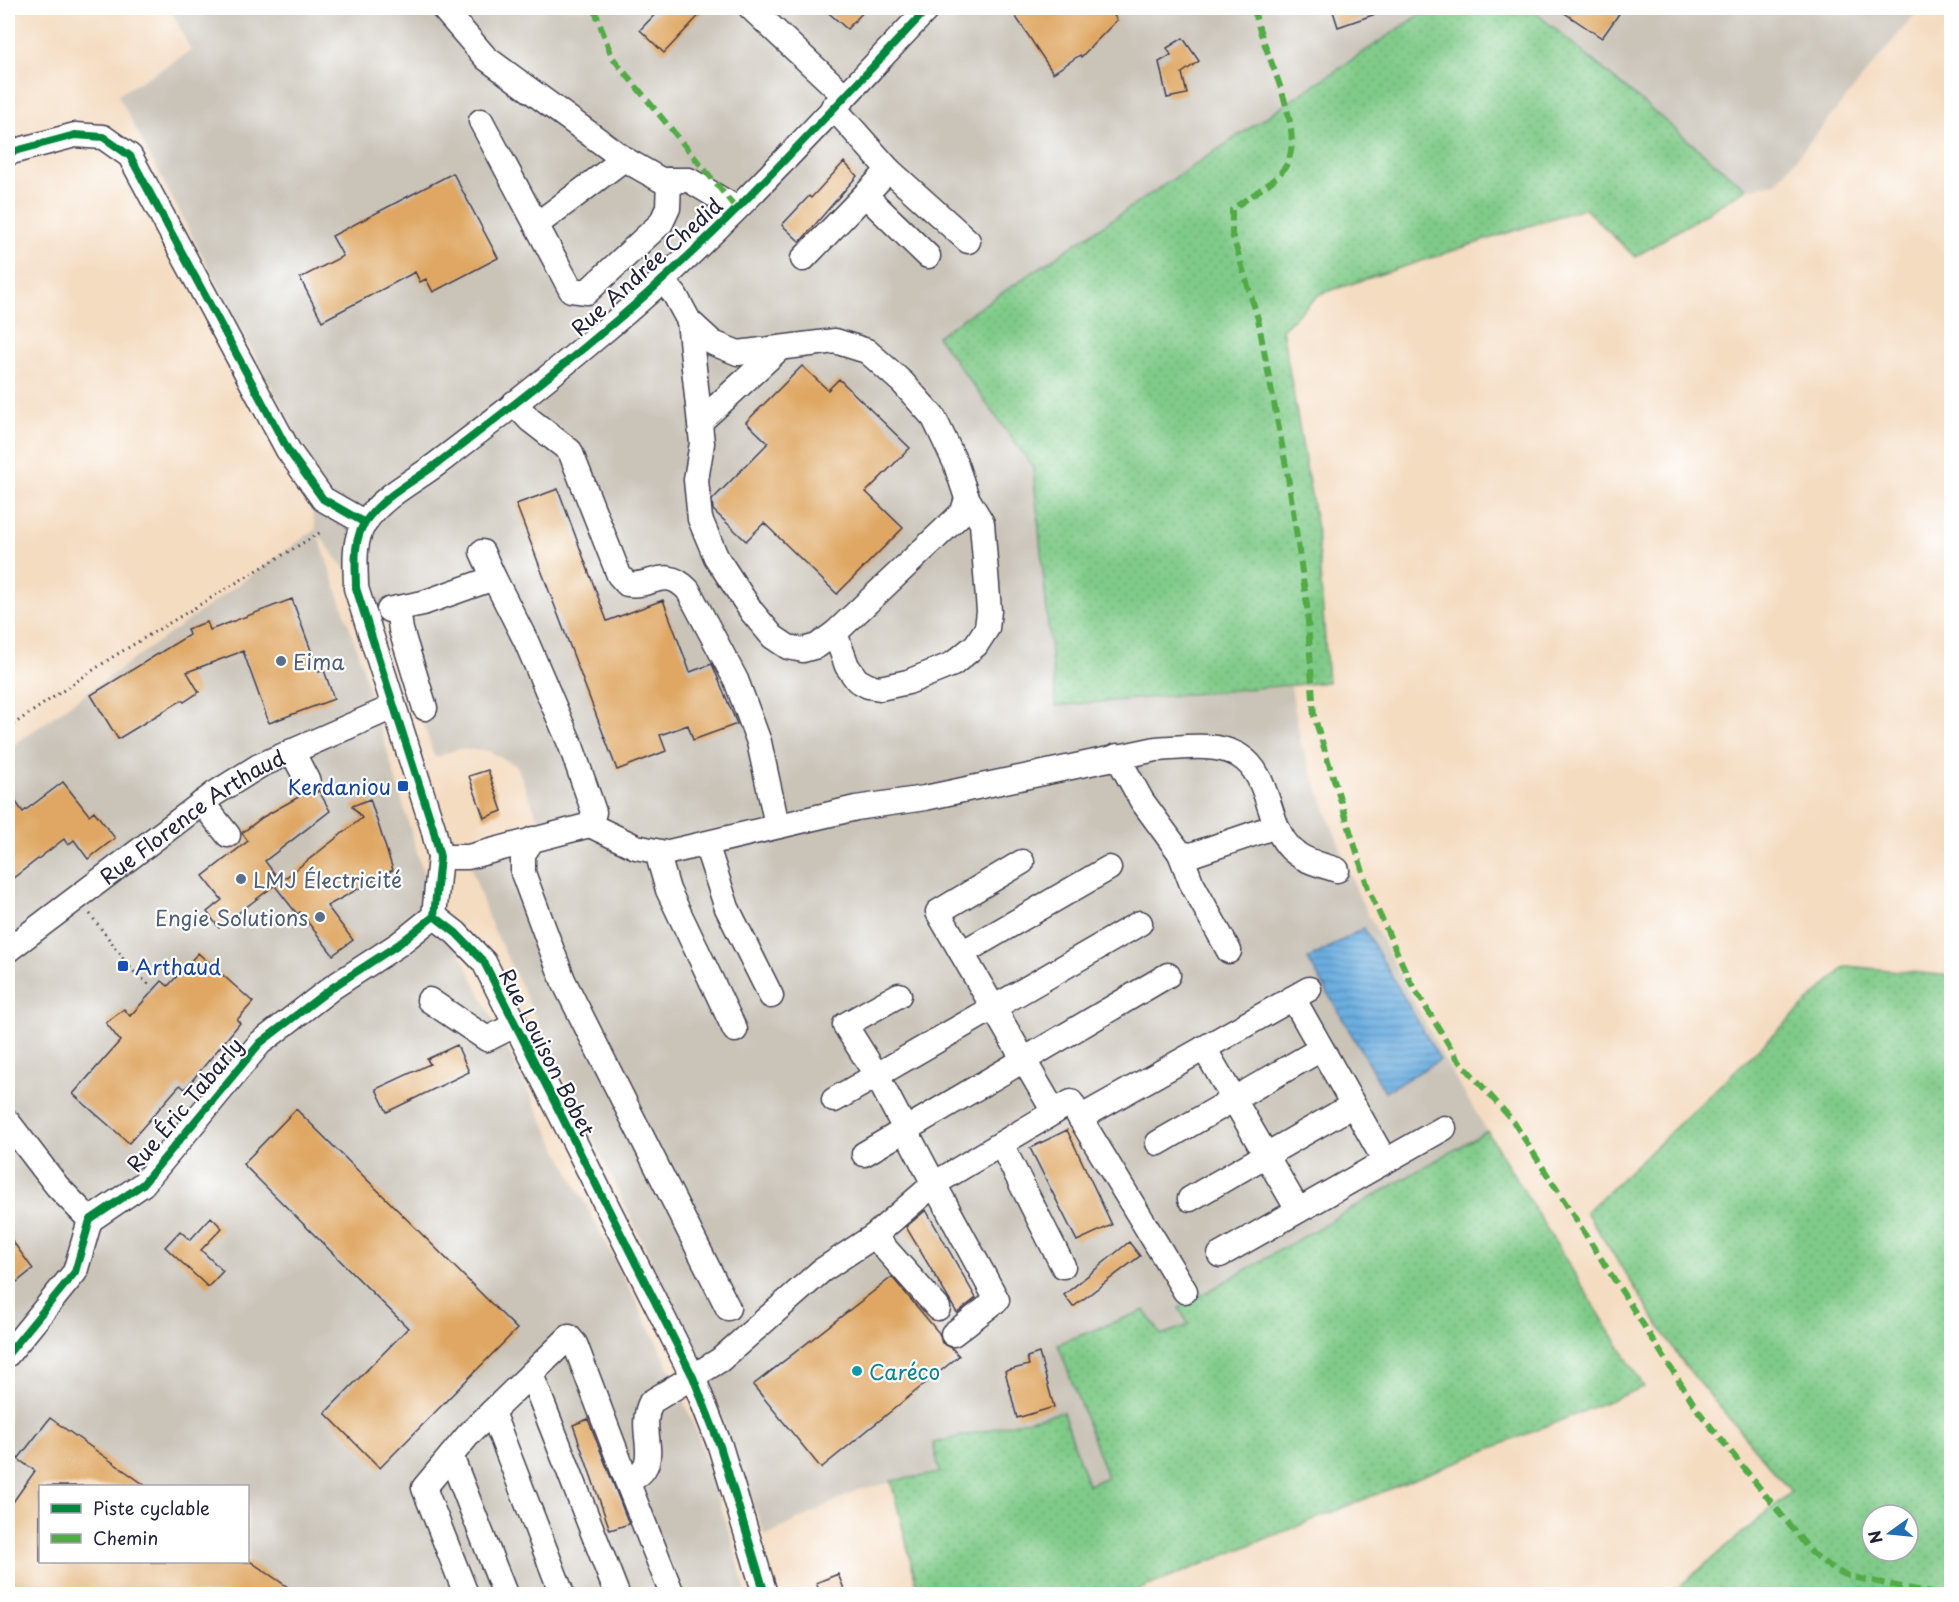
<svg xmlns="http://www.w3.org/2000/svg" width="1959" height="1602" viewBox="0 0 1959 1602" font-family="'Playpen Sans',sans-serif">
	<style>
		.industrial { fill: #c9c3b8; fill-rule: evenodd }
		.grass { fill: url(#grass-dots); stroke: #507662; stroke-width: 1.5; fill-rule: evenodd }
		.water { fill: url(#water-rules); stroke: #47688e; stroke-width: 1.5 }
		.building { fill: #dfa763 }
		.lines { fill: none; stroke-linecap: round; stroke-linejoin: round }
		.minor-casing { stroke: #423e4f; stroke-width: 27 }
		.path { stroke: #423e4f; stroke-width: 3; stroke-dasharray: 1.5 4.5; stroke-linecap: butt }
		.minor { stroke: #fff; stroke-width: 24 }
		.quiet { stroke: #53aa46; stroke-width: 6; stroke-dasharray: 12 6; stroke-linecap: butt }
		.cycleway-casing { stroke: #fff; stroke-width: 11 }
		.cycleway { stroke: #00873e; stroke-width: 8 }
		.service-dot { fill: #5c6f8a; stroke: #fff; stroke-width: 2 }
		.transit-dot { fill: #1a4fb4; stroke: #fff; stroke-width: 2 }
		.culture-dot { fill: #0f9aa8; stroke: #fff; stroke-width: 2 }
		.labels { text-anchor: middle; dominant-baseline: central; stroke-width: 4.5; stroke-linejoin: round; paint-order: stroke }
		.street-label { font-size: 21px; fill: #22223b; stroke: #fff }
		.service-label { font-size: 21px; fill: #4e5e75; stroke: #fff; text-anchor: start }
		.transit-label { font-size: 21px; fill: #164399; stroke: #fff; text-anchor: end }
		.culture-label { font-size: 21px; fill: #0d838f; stroke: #fff; text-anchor: start }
	</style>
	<defs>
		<pattern id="grass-dots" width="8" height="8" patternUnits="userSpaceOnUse" patternTransform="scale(1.5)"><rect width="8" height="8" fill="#7fca88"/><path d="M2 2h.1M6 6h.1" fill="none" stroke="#6dad76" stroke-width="1.8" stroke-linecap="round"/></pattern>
		<pattern id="water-rules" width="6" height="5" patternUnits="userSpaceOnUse" patternTransform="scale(1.5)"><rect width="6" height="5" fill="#6caee0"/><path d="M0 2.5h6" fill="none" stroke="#588db7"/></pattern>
	</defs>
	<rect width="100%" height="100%" fill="#fff"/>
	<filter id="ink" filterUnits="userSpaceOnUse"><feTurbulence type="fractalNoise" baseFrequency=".0167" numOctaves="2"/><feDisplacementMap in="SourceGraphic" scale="12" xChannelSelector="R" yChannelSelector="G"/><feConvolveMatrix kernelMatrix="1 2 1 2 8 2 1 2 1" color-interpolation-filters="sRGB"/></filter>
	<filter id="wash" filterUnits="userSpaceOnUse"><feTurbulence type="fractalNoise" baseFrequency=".008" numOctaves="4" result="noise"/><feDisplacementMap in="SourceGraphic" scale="24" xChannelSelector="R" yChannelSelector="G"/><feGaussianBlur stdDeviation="1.35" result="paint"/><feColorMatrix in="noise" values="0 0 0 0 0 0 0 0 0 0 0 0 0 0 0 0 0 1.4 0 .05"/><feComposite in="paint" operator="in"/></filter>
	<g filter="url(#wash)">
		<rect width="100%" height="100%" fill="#f4dcc1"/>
		<path class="industrial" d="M 170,8 L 1430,8 L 937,336 L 1033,467 L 1056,706 L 1291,687 L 1301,744 L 1359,897 L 1449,1068 L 1487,1131 L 1179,1308 L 1190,1325 L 1161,1335 L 1108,1477 L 1088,1486 L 1063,1413 L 933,1444 L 940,1473 L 860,1489 L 765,1536 L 708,1380 L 488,917 L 465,849 L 541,825 L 516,765 L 488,751 L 458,749 L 435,758 L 392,631 L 317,532 L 358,652 L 427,886 L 544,1123 L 665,1358 L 697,1433 L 734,1547 L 746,1594 L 8,1594 L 8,749 L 316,529 L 292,426 L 118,95 L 191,51 ZM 40,1486 L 248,1486 L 248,1562 L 40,1562 Z
			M 1530,8 L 1920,8 L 1776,183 L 1746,189 Z"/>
		<path class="grass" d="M 1430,8 L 1530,8 L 1746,189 L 1635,257 L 1584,208 L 1320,294 L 1282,329 L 1317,529 L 1328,682 L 1056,706 L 1033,467 L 937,336 Z
			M 1846,966 L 1951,976 L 1951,1594 L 1670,1594 L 1791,1492 L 1683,1363 L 1586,1212 ZM 1872,1515 L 1908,1515 L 1908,1551 L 1872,1551 Z
			M 1487,1131 L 1644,1387 L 1128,1594 L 919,1594 L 891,1481 L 940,1473 L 933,1443 L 1063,1412 L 1088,1485 L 1107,1477 L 1058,1344 L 1145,1310 L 1161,1335 L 1189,1325 L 1179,1308 Z"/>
		<path class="water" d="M 1364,928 L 1440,1060 L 1385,1092 L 1308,959 Z"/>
		<g id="blocks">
			<path class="building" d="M 661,8 L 706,8 L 664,53 L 640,30 Z
				M 823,8 L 867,8 L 847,29 Z
				M 1010,8 L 1109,8 L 1117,20 L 1081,57 L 1080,55 L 1053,73 Z
				M 1332,8 L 1386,8 L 1387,10 L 1338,27 Z
				M 1557,8 L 1623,8 L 1602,38 Z
				M 1183,38 L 1199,61 L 1182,73 L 1187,94 L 1167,98 L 1159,62 L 1171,55 L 1167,48 Z
				M 844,162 L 857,176 L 800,242 L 782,225 L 809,196 L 811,198 Z
				M 453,173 L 498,258 L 433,292 L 426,279 L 420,282 L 415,272 L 322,321 L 300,278 L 343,256 L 332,236 Z
				M 802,366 L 828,390 L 839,379 L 910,448 L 866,492 L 903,528 L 837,594 L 764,523 L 746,541 L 713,510 L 712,500 L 768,443 L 746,422 Z
				M 558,489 L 607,621 L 663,600 L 690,672 L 712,664 L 737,724 L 693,740 L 688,725 L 660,735 L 666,751 L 617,770 L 516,504 Z
				M 292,599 L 319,672 L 324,670 L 334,699 L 269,723 L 243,651 L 187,672 L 199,692 L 184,702 L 182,700 L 118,739 L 91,695 L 189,635 L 187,629 L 207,622 L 210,630 Z
				M 488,770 L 502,811 L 484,818 L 469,776 Z
				M 63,782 L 89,815 L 94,811 L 115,838 L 88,859 L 74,840 L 68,845 L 64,839 L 8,882 L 8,791 L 23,812 Z
				M 319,791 L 330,811 L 265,861 L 280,881 L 219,928 L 207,912 L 222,900 L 203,876 L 248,841 L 242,833 L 263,817 L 302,795 L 308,796 Z
				M 370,799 L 393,870 L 327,906 L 353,940 L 333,955 L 300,912 L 297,914 L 275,886 L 362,818 L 352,806 Z
				M 198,953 L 253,1002 L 237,1020 L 240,1023 L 185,1089 L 180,1085 L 129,1143 L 73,1094 L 120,1041 L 106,1023 L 124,1009 L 130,1016 L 162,981 L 168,986 Z
				M 457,1045 L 469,1072 L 387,1112 L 376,1089 L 430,1064 L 427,1059 Z
				M 296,1109 L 517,1329 L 380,1468 L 325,1413 L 408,1328 L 243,1164 Z
				M 1067,1130 L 1112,1225 L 1077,1241 L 1030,1148 Z
				M 926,1210 L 976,1298 L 957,1313 L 906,1227 Z
				M 211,1217 L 222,1228 L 201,1250 L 223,1271 L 208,1287 L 165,1247 L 180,1231 L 190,1240 Z
				M 8,1235 L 33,1269 L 8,1289 Z
				M 1129,1242 L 1140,1256 L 1073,1307 L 1064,1295 Z
				M 892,1277 L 939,1333 L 942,1343 L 952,1348 L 959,1356 L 821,1468 L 753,1385 Z
				M 1039,1353 L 1054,1407 L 1017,1418 L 1005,1371 L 1029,1365 L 1027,1357 Z
				M 50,1418 L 146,1486 L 40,1486 L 40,1562 L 251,1562 L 298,1594 L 8,1594 L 8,1509 L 35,1471 L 18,1459 Z
				M 588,1419 L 629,1524 L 610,1530 L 573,1425 Z
				M 838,1574 L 846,1594 L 821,1594 L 816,1583 Z"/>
		</g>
	</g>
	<g filter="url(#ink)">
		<use href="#blocks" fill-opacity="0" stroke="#423e4f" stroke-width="1.5"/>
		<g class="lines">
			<defs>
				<g id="minor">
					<path d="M 443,8 L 486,58 L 624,159 L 661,180 L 689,180 L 736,208"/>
					<path d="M 751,8 L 845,96"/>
					<path d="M 833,107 L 889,170 L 968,241"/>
					<path d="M 481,121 L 571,290 L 587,292 L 661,223 L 668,208 L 669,180"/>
					<path d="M 8,153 L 75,135 L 103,137 L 130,156 L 288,450 L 323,499 L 365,523"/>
					<path d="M 865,195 L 928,256"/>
					<path d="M 536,225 L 624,159"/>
					<path d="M 803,259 L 889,170"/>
					<path d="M 662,280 L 675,295 L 689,321 L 702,443 L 696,480 L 700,519 L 716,557 L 752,612 L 773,637 L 788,647 L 803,650 L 817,646 L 835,633 L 963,512 L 967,498 L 955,462 L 934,418 L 903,383 L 867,351 L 835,341 L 738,353 L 713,343 L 689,321"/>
					<path d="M 514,403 L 530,420 L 570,451 L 619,575 L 627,584 C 653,588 664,565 688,590 L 736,680 L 759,742 L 777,825"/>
					<path d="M 700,422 L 780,348"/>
					<path d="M 398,608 L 401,630 L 425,708"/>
					<path d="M 389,610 L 423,603 L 494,578 L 482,552"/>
					<path d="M 835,633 L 847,666 L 857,680 L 868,686 L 880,688 L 908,682 L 953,664 L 976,645 L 987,628 L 989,611 L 982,523 L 967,498"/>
					<path d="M 292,751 L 308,782"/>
					<path d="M 1117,756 L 1142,801 L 1180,853 L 1191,855 L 1276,826"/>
					<path d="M 202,803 L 228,835"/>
					<path d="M 590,825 L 636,847 L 665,853 L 856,808 L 925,798 L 1156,749 C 1181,748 1215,742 1238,755 C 1272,775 1265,823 1291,849 C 1303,861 1322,865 1337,870"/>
					<path d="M 533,839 L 523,854 L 523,873 L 563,980 L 728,1308"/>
					<path d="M 706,844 L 727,908 L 771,996"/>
					<path d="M 657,852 L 668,890 L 735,1030"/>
					<path d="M 1180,853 L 1191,882 L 1229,951"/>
					<path d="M 440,857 L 468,857 L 590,825 L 594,812 L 571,746 L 526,641 L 494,578"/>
					<path d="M 1022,862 L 938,912 L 1054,1112"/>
					<path d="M 434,916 L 440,857 L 433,828 L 356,588 C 356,566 352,542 365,522 C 384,495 413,482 438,463 C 492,422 546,380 598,336 C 717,238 822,120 928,8"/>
					<path d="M 434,916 L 456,933 L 484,962 L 693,1377 L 720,1446 L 765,1594"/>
					<path id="s1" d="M 8,950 L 214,794 L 259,766 L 393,707"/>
					<path d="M 962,953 L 1109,868"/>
					<path d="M 1293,998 L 1385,1161"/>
					<path d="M 429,1000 L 487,1039 L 515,1025"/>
					<path d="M 1204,1048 L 1298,1210"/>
					<path d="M 834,1100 L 1140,923"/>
					<path d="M 8,1122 L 57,1186 L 90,1220"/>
					<path d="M 1158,1143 L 1321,1049"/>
					<path d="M 1001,1144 L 1063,1266"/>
					<path d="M 864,1154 L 1168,975"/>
					<path d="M 1190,1199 L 1353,1105"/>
					<path d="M 874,1236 L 934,1184 L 877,1076 L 845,1025 L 899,995"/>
					<path d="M 1220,1255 L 1444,1128"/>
					<path d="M 1185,1291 L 1080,1118 L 1309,989"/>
					<path d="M 953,1334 L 997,1300 L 934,1184 L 1071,1102 L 1080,1118"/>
					<path d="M 8,1354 L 75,1272 L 90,1220 L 143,1184 L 260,1043 L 333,987 L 399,944 L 434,916"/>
					<path d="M 531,1374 L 617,1594"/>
					<path d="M 492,1412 L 562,1594"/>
					<path d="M 451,1456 L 505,1594"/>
					<path d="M 627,1481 L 672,1594"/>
					<path d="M 466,1594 L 424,1488 L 469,1434 L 569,1337 L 575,1344 L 627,1481 C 667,1465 635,1433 651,1402 L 720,1360 L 821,1271 L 874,1236 L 938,1308"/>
				</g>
			</defs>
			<use href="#minor" class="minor-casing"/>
			<path class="path" d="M 8,728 L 111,658 L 321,532
				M 90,914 L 133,971 L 151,986"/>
			<use href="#minor" class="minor"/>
			<path class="quiet" d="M 594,8 L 612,57 L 736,208
				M 1254,8 C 1260,49 1312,134 1283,170 C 1270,186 1247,197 1232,210 L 1232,234 L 1258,319 L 1288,477 L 1307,605 L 1314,716 L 1369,891 L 1411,983 L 1457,1058 L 1513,1121 L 1699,1412 L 1812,1553 L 1834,1570 L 1852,1577 L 1937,1594"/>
			<defs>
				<path id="cycleway" d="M 8,153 L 75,135 L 103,137 L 130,156 L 288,450 L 323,499 L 365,523
					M 434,916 L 440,857 L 433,828 L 356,588 C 356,566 352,542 365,522 C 384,495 413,482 438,463 C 492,422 546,380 598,336 C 717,238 822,120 928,8
					M 434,916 L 456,933 L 484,962 L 693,1377 L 720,1446 L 765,1594
					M 8,1354 L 75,1272 L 90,1220 L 143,1184 L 260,1043 L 333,987 L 399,944 L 434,916"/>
			</defs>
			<use href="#cycleway" class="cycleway-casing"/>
			<use href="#cycleway" class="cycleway"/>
		</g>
	</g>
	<g class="service-dot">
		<circle cx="281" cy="661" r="6"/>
		<circle cx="241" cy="879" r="6"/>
		<circle cx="320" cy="917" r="6"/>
	</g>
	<g class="transit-dot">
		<rect x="397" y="780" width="12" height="12" rx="3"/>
		<rect x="117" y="960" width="12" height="12" rx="3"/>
	</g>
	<circle class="culture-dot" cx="857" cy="1371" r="6"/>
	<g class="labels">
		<g class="street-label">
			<text transform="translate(646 266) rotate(-42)">Rue Andrée Chedid</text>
			<text stroke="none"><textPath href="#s1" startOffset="228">Rue Florence Arthaud</textPath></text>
			<text transform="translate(548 1052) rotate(63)">Rue Louison Bobet</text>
			<text transform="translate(184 1104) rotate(-50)">Rue Éric Tabarly</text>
		</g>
		<g class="service-label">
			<text x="293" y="661">Eima</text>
			<text x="253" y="879">LMJ Électricité</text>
			<text x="308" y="917" text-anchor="end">Engie Solutions</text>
		</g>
		<g class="transit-label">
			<text x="391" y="786">Kerdaniou</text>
			<text x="135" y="966" text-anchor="start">Arthaud</text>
		</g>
		<g class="culture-label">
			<text x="869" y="1371">Caréco</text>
		</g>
	</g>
	<rect width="1959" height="1602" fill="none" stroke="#fff" stroke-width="30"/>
	<rect x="39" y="1485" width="210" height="78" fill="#ffffff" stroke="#a7a7b1" stroke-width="1.5"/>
	<rect x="51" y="1504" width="30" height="9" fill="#00873e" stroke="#a7a7b1" stroke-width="1.5"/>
	<text x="93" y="1515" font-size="18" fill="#22223b">Piste cyclable</text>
	<rect x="51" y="1534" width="30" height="9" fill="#53aa46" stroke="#a7a7b1" stroke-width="1.5"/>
	<text x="93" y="1545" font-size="18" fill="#22223b">Chemin</text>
	<g transform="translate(1890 1533) rotate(255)"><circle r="28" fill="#ffffff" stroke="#a7a7b1" stroke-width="1.5"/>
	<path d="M0-4.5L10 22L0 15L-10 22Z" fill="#1f6fb2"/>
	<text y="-9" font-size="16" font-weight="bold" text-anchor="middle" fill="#22223b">N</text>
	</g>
</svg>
